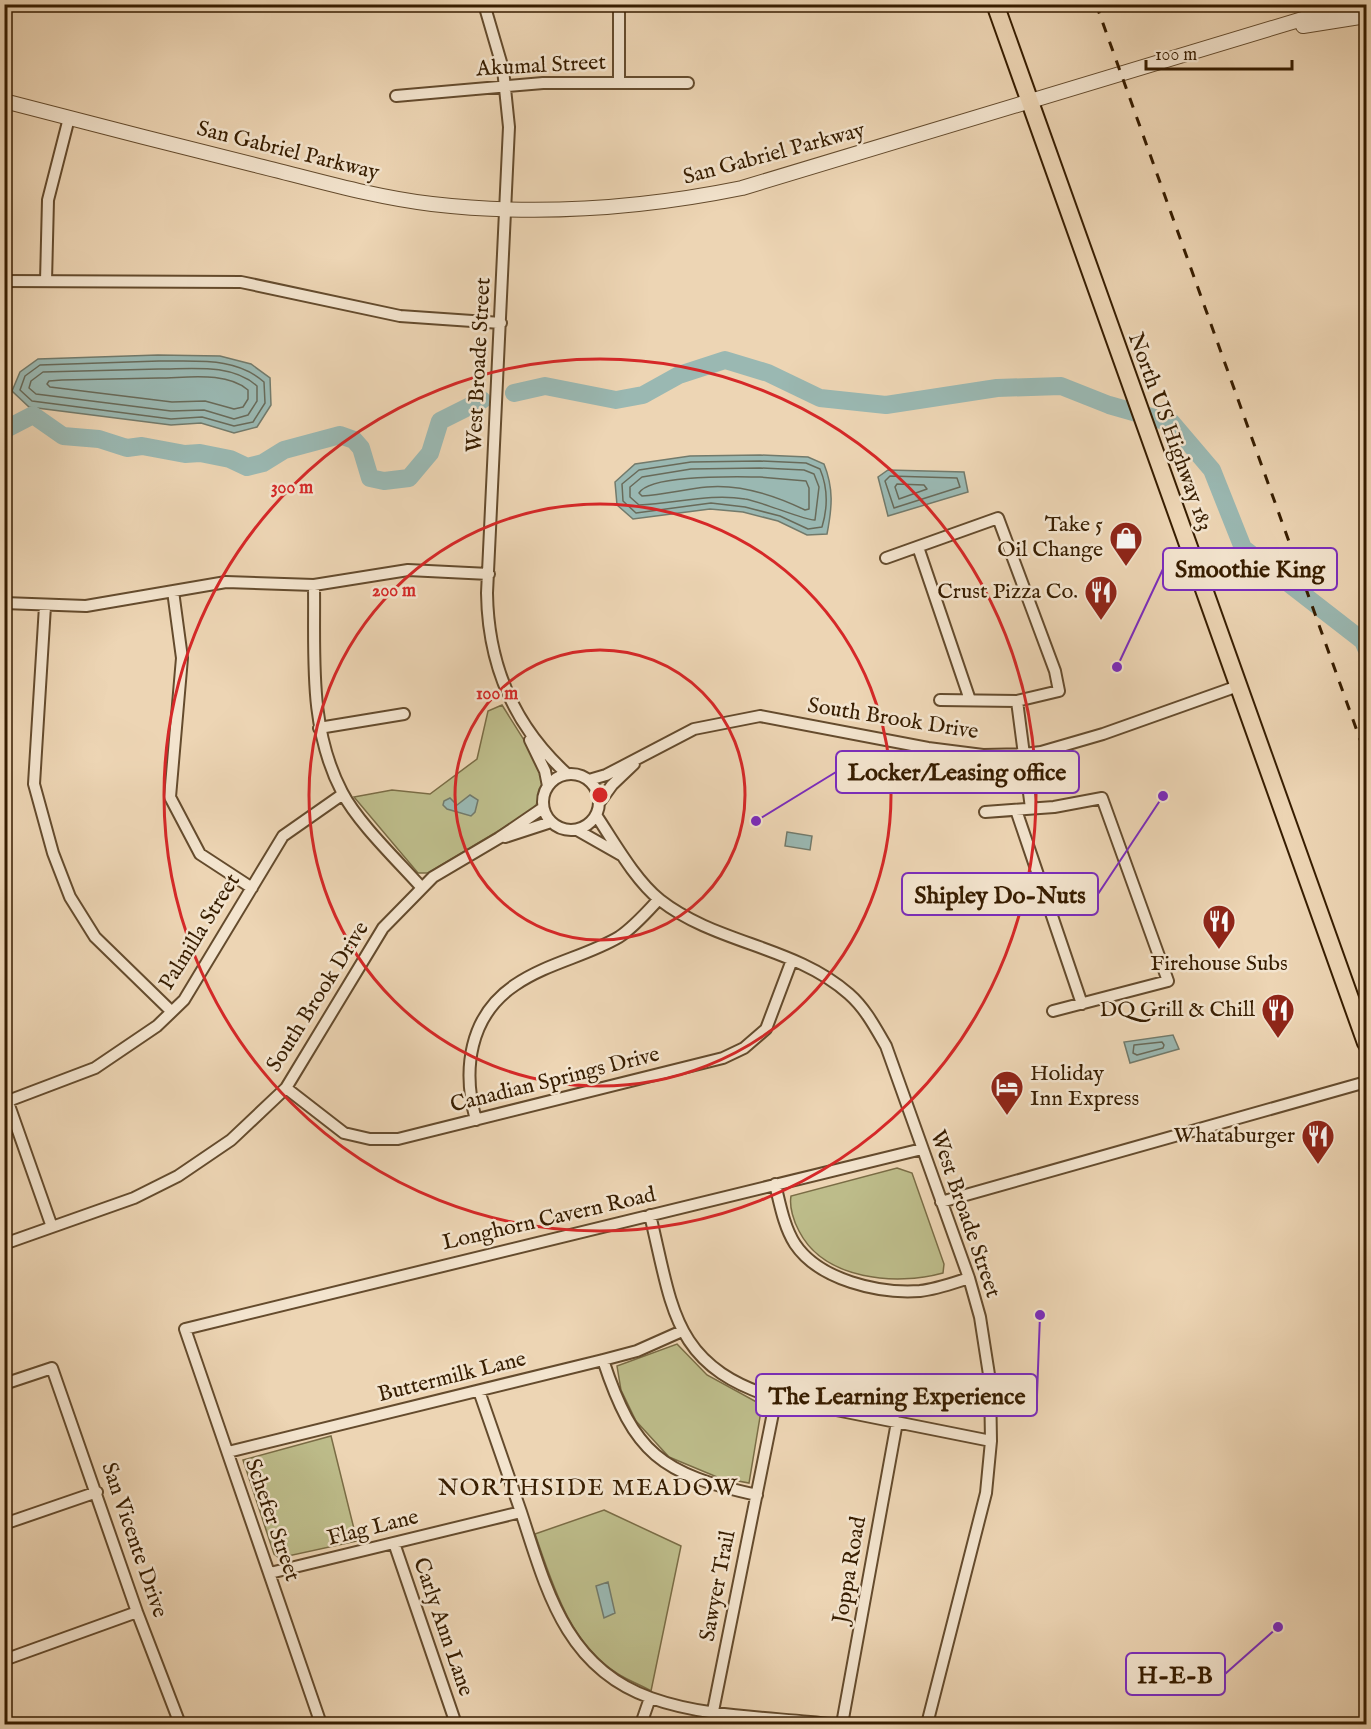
<svg xmlns="http://www.w3.org/2000/svg" width="1371" height="1729" viewBox="0 0 1371 1729" font-family="'IM FELL English',serif">
	<style>
		.green { fill: #bdbc8a; stroke: #7a6c45; stroke-width: 1.5 }
		.water { fill: #9ab8b2; stroke: #727a6b; stroke-width: 1.5 }
		.lines { fill: none; stroke-linecap: round; stroke-linejoin: round }
		.shore { stroke: #686a59; stroke-width: 1.5 }
		.river { stroke: #9ab8b2; stroke-width: 18 }
		.minor-casing { stroke: #644b2d; stroke-width: 14 }
		.tertiary-casing { stroke: #644b2d; stroke-width: 16 }
		.primary-casing { stroke: #371d00; stroke-width: 20 }
		.minor { stroke: #f3e4ce; stroke-width: 10 }
		.tertiary { stroke: #f3e4ce; stroke-width: 14 }
		.primary { stroke: #edd5b4; stroke-width: 16 }
		.rail { stroke: #371d00; stroke-width: 3; stroke-dasharray: 10 10; stroke-linecap: butt }
		.ring { fill: none; stroke: #d62828; stroke-width: 3 }
		.labels { text-anchor: middle; dominant-baseline: central; stroke-width: 5; stroke-linejoin: round; paint-order: stroke }
		.street-label { font-size: 22px; fill: #371d00; stroke: #f3e4ce }
		.poi-label { font-size: 22px; fill: #371d00; stroke: #f3e4ce; text-anchor: end }
		.neighbourhood-label { font-size: 24px; letter-spacing: 1.5px; fill: #371d00; stroke: #f3e4ce }
		.centre { fill: #d62828; stroke: #f3e4ce; stroke-width: 3 }
		.ring-label { font-size: 18px; text-anchor: middle; font-weight: bold; fill: #d62828; stroke: #f3e4ce; stroke-width: 5; stroke-linejoin: round; paint-order: stroke }
		.leader { fill: none; stroke: #7b2cbf; stroke-width: 2 }
		.callout-dot { fill: #7b2cbf; stroke: #f3e4ce; stroke-width: 2 }
		.callout { fill: #f3e4ce; stroke: #7b2cbf; stroke-width: 2 }
		.callout-label { font-size: 24px; text-anchor: middle; font-weight: bold; fill: #371d00 }
	</style>
	<rect width="100%" height="100%" fill="#edd5b4"/>
	<filter id="stains"><feTurbulence type="fractalNoise" baseFrequency=".00333" numOctaves="4"/><feColorMatrix values="0 0 0 0 .2 0 0 0 0 .09 0 0 0 0 .02 0 0 0 .5 -.17"/></filter>
	<radialGradient id="worn" r=".72"><stop offset=".6" stop-color="#630" stop-opacity="0"/><stop offset="1" stop-color="#630" stop-opacity=".3"/></radialGradient>
	<path class="green" d="M 502,705 L 541,767 L 544,784 L 538,801 L 533,810 L 428,873 L 418,873 L 354,797 L 392,790 L 430,794 L 477,759 L 488,711 Z
		M 897,1168 L 912,1173 L 944,1264 L 943,1273 C 896,1286 824,1280 799,1231 C 794,1222 789,1207 791,1196 Z
		M 677,1344 L 707,1375 L 762,1405 L 749,1483 L 717,1477 L 669,1457 L 636,1421 L 621,1390 L 617,1366 Z
		M 331,1436 L 357,1541 L 279,1558 L 274,1554 L 243,1460 Z
		M 604,1510 L 681,1546 L 651,1691 C 641,1685 629,1681 618,1674 C 569,1642 553,1586 535,1534 Z"/>
	<path class="water" d="M 158,355 L 220,356 L 251,364 L 270,378 L 271,405 L 257,427 L 234,433 L 201,423 L 171,425 L 29,407 L 12,391 L 20,372 L 38,359 Z
		M 760,455 L 808,457 L 824,464 C 834,489 832,508 827,534 L 807,535 L 778,521 L 743,512 L 710,509 L 633,519 L 617,505 L 615,482 L 635,464 L 690,456 Z
		M 888,470 L 964,472 L 968,492 L 888,516 L 878,477 Z
		M 470,795 L 478,800 L 475,812 L 471,816 L 447,809 L 443,805 L 444,801 L 450,798 L 457,805 Z
		M 787,832 L 812,836 L 810,850 L 785,846 Z
		M 1173,1035 L 1179,1049 L 1130,1063 L 1124,1042 Z
		M 608,1582 L 615,1613 L 604,1618 L 596,1586 Z"/>
	<g class="lines">
		<path class="shore" d="M 159,361 C 195,362 235,356 264,382 L 265,403 L 253,422 L 234,426 L 202,417 L 171,419 L 32,401 L 20,390 L 25,376 L 40,365 Z
			M 159,369 C 191,369 231,363 257,386 L 257,401 L 248,415 L 234,419 L 204,410 L 171,411 L 36,394 L 29,388 L 31,381 L 43,372 Z
			M 159,378 C 186,378 226,371 248,390 L 248,399 L 243,407 L 234,409 L 205,401 L 172,402 L 50,387 L 47,384 L 49,381 L 62,380 Z
			M 760,461 L 806,463 L 820,469 C 828,488 828,507 822,527 L 808,529 L 780,516 L 745,507 L 711,503 L 636,513 L 623,501 L 622,484 L 639,470 L 691,462 Z
			M 760,468 L 804,470 L 814,474 L 819,487 L 815,520 C 809,522 760,501 745,499 C 709,493 675,504 639,505 L 630,497 L 630,487 L 642,477 L 691,469 Z
			M 890,476 L 957,478 L 960,487 L 894,508 L 885,481 Z
			M 760,477 L 806,481 L 809,488 L 809,509 L 805,510 C 776,496 740,484 707,487 C 685,489 664,495 642,496 L 639,493 C 650,474 737,477 760,477 Z
			M 897,484 L 924,485 L 927,489 L 899,499 L 895,487 Z
			M 1162,1042 L 1164,1045 L 1163,1048 L 1137,1055 L 1133,1053 L 1134,1045 Z"/>
		<path class="river" d="M 514,393 L 545,386 L 616,400 L 643,395 L 679,375 L 725,360 L 768,373 L 820,398 L 886,405 L 997,388 L 1061,386 L 1109,405 L 1172,423 L 1212,470 L 1243,548 L 1363,641 L 1366,648
			M 4,430 L 33,415 L 63,436 L 99,439 L 127,448 L 142,446 L 185,454 L 200,453 L 230,459 L 247,467 L 263,463 L 284,450 L 340,435 L 354,440 L 361,448 L 370,478 L 384,481 L 409,478 L 430,453 L 440,421 L 482,400"/>
		<defs>
			<path id="minor" d="M 484,4 L 503,69 L 509,127 L 487,593 C 488,664 514,726 567,774
				M 619,4 L 619,82
				M 396,96 L 543,83 L 688,83
				M 4,281 L 241,282 L 400,316 L 501,323
				M 46,281 L 48,200 L 69,118
				M 918,547 L 970,700
				M 886,558 L 998,518 L 1055,671 L 1059,691 L 1017,701 L 940,700
				M 314,585 C 315,656 308,727 342,792 C 358,823 398,861 422,888
				M 173,591 L 182,658 L 170,797 L 200,854 L 252,888
				M 4,603 L 86,606 L 226,582 L 314,585 L 408,570 L 489,574
				M 45,606 L 34,784 L 53,853 L 70,897 L 95,937 L 171,1011
				M 1017,701 L 1031,808
				M 319,728 L 404,714
				M 530,740 L 545,771 L 548,786
				M543 802a28 28 0 1 1 56 0a28 28 0 1 1-56 0Z
				M 589,780 L 606,775 L 694,729 L 760,716 L 928,748 L 983,755 L 1024,754 L 1041,752 L 1103,734 L 1238,686
				M 599,803 L 612,785 L 634,764
				M 1016,810 L 1082,1004
				M 985,812 L 1054,807 L 1102,798 L 1168,981 L 1053,1011
				M 596,815 C 614,842 635,880 660,900 C 716,944 795,946 849,994 C 865,1008 875,1027 886,1046 L 969,1278 L 980,1317 L 990,1381 L 991,1441 L 986,1493 L 927,1724
				M 577,830 L 621,855
				M 505,837 L 551,822
				M 286,1088 L 344,1133 L 370,1139 L 398,1139 L 723,1058 L 744,1048 L 766,1029 L 792,960
				M 4,1091 L 52,1227
				M 8,1101 L 95,1068 L 157,1026 L 184,1000 L 283,836 L 343,794
				M 476,1120 C 462,1070 469,1016 515,985 C 547,963 587,956 619,937 C 634,927 647,912 659,899
				M 775,1184 C 780,1204 784,1227 795,1244 C 819,1280 879,1294 920,1291 C 937,1289 953,1283 969,1278
				M 941,1202 L 1366,1082
				M 650,1215 C 673,1309 672,1366 776,1398 L 991,1441
				M 4,1244 L 134,1198 L 178,1176 L 231,1140 L 286,1088 L 383,928 L 433,877 L 499,838 L 543,808
				M 603,1360 C 634,1454 661,1474 757,1495
				M 4,1384 L 52,1368 L 137,1612 L 180,1724
				M 479,1391 C 493,1431 507,1471 521,1512 C 546,1588 565,1668 651,1698 C 707,1718 772,1717 831,1724
				M 228,1452 L 603,1360 L 637,1351 L 682,1331
				M 4,1524 L 97,1492
				M 394,1543 L 456,1724
				M 270,1573 L 521,1512
				M 4,1660 L 137,1612
				M 713,1711 L 776,1398
				M 321,1724 L 185,1329 L 922,1149
				M 641,1724 L 650,1698
				M 842,1724 L 897,1422"/>
			<path id="tertiary" d="M 1303,26 L 1366,16
				M 4,101 C 88,123 171,144 255,165 C 313,179 372,197 432,204 C 536,216 639,209 742,188 L 1352,4"/>
			<path id="primary" d="M 995,4 L 1366,1043"/>
		</defs>
		<use href="#minor" class="minor-casing"/>
		<use href="#tertiary" class="tertiary-casing"/>
		<use href="#primary" class="primary-casing"/>
		<use href="#minor" class="minor"/>
		<use href="#tertiary" class="tertiary"/>
		<use href="#primary" class="primary"/>
		<path class="rail" d="M 1096,4 L 1366,756"/>
	</g>
	<g class="ring">
		<circle cx="600" cy="795" r="145"/>
		<circle cx="600" cy="795" r="291"/>
		<circle cx="600" cy="795" r="436"/>
	</g>
	<defs>
		<symbol id="shop-pin" viewBox="-11 -11 22 30"><path d="M0 17L-7.5 6A9.5 9.5 0 1 1 7.5 6Z" fill="#8f2418" stroke="#f3e4ce"/><path d="M-5-2.5h2.3a2.7 3.5 0 0 1 5.4 0H5L5.5 6h-11ZM-1.5-2.5h3a1.5 2.3 0 0 0-3 0Z" fill="#fff"/></symbol>
		<symbol id="restaurant-pin" viewBox="-11 -11 22 30"><path d="M0 17L-7.5 6A9.5 9.5 0 1 1 7.5 6Z" fill="#8f2418" stroke="#f3e4ce"/><path d="M-5-6h1v4h1v-4h1v4h1v-4h1v5L-1.5 .5V6h-2V.5L-5-1ZM5-6V6H3V1.5H1.5Q1.5-4 5-6Z" fill="#fff"/></symbol>
		<symbol id="hotel-pin" viewBox="-11 -11 22 30"><path d="M0 17L-7.5 6A9.5 9.5 0 1 1 7.5 6Z" fill="#8f2418" stroke="#f3e4ce"/><path d="M-6-4.5h1.5V1H6V5H4.5V3h-9V5H-6ZM-4 0a1.8 1.8 0 1 1 3.6 0ZM.5 0V-2.5h3Q6-2.5 6 0Z" fill="#fff"/></symbol>
	</defs>
	<g fill-rule="evenodd">
		<use href="#shop-pin" x="1107" y="519" width="38" height="52"/>
		<use href="#restaurant-pin" x="1082" y="573" width="38" height="52"/>
		<use href="#restaurant-pin" x="1200" y="902" width="38" height="52"/>
		<use href="#restaurant-pin" x="1259" y="991" width="38" height="52"/>
		<use href="#hotel-pin" x="988" y="1068" width="38" height="52"/>
		<use href="#restaurant-pin" x="1299" y="1117" width="38" height="52"/>
	</g>
	<g class="labels">
		<g class="street-label">
			<text transform="translate(541 66) rotate(-3)">Akumal Street</text>
			<text transform="translate(288 151) rotate(14)">San Gabriel Parkway</text>
			<text transform="translate(774 154) rotate(-15)">San Gabriel Parkway</text>
			<text transform="translate(479 365) rotate(-87)">West Broade Street</text>
			<text transform="translate(1170 432) rotate(70)">North US Highway 183</text>
			<text transform="translate(893 719) rotate(9)">South Brook Drive</text>
			<text transform="translate(200 932) rotate(-58)">Palmilla Street</text>
			<text transform="translate(318 997) rotate(-58)">South Brook Drive</text>
			<text transform="translate(555 1080) rotate(-14)">Canadian Springs Drive</text>
			<text transform="translate(965 1214) rotate(71)">West Broade Street</text>
			<text transform="translate(549 1219) rotate(-13)">Longhorn Cavern Road</text>
			<text transform="translate(452 1377) rotate(-14)">Buttermilk Lane</text>
			<text transform="translate(272 1520) rotate(71)">Schefer Street</text>
			<text transform="translate(373 1528) rotate(-14)">Flag Lane</text>
			<text transform="translate(134 1540) rotate(71)">San Vicente Drive</text>
			<text transform="translate(850 1570) rotate(-80)">Joppa Road</text>
			<text transform="translate(718 1586) rotate(-79)">Sawyer Trail</text>
			<text transform="translate(443 1627) rotate(71)">Carly Ann Lane</text>
		</g>
		<g class="poi-label">
			<text x="1103" y="525">Take 5<tspan x="1103" dy="25">Oil Change</tspan></text>
			<text x="1078" y="592">Crust Pizza Co.</text>
			<text x="1219" y="964" text-anchor="middle">Firehouse Subs</text>
			<text x="1255" y="1010">DQ Grill &amp; Chill</text>
			<text x="1030" y="1074" text-anchor="start">Holiday<tspan x="1030" dy="25">Inn Express</tspan></text>
			<text x="1295" y="1136">Whataburger</text>
		</g>
		<g class="neighbourhood-label">
			<text x="588" y="1488">NORTHSIDE MEADOW</text>
		</g>
	</g>
	<circle cx="600" cy="795" r="9" class="centre"/>
	<g class="ring-label">
		<text x="292" y="493">300 m</text>
		<text x="394" y="596">200 m</text>
		<text x="497" y="699">100 m</text>
	</g>
	<path class="leader" d="M1117 667L1163 569M756 821L836 772M1163 796L1098 894M1040 1315L1037 1395M1278 1627L1225 1674"/>
	<g class="callout-dot">
		<circle cx="1117" cy="667" r="6"/>
		<circle cx="756" cy="821" r="6"/>
		<circle cx="1163" cy="796" r="6"/>
		<circle cx="1040" cy="1315" r="6"/>
		<circle cx="1278" cy="1627" r="6"/>
	</g>
	<g class="callout">
		<rect x="1163" y="548" width="174" height="42" rx="6"/>
		<rect x="836" y="751" width="243" height="42" rx="6"/>
		<rect x="902" y="873" width="196" height="42" rx="6"/>
		<rect x="756" y="1374" width="281" height="42" rx="6"/>
		<rect x="1126" y="1653" width="99" height="42" rx="6"/>
	</g>
	<g class="callout-label">
		<text x="1250" y="577">Smoothie King</text>
		<text x="957" y="780">Locker/Leasing office</text>
		<text x="1000" y="903">Shipley Do-Nuts</text>
		<text x="897" y="1404">The Learning Experience</text>
		<text x="1175" y="1683">H-E-B</text>
	</g>
	<rect width="1371" height="1729" fill="none" stroke="#edd5b4" stroke-width="24"/>
	<rect x="6" y="6" width="1359" height="1717" fill="none" stroke="#371d00" stroke-width="3"/>
	<rect x="12" y="12" width="1347" height="1705" fill="none" stroke="#371d00" stroke-width="1.5"/>
	<path d="M1146 60v9h146v-9" fill="none" stroke="#371d00" stroke-width="3"/>
	<text x="1155" y="60" font-size="18" fill="#371d00" stroke="#f3e4ce" stroke-width="4.5" paint-order="stroke">100 m</text>
	<rect width="100%" height="100%" filter="url(#stains)"/>
	<rect width="100%" height="100%" fill="url(#worn)"/>
</svg>
